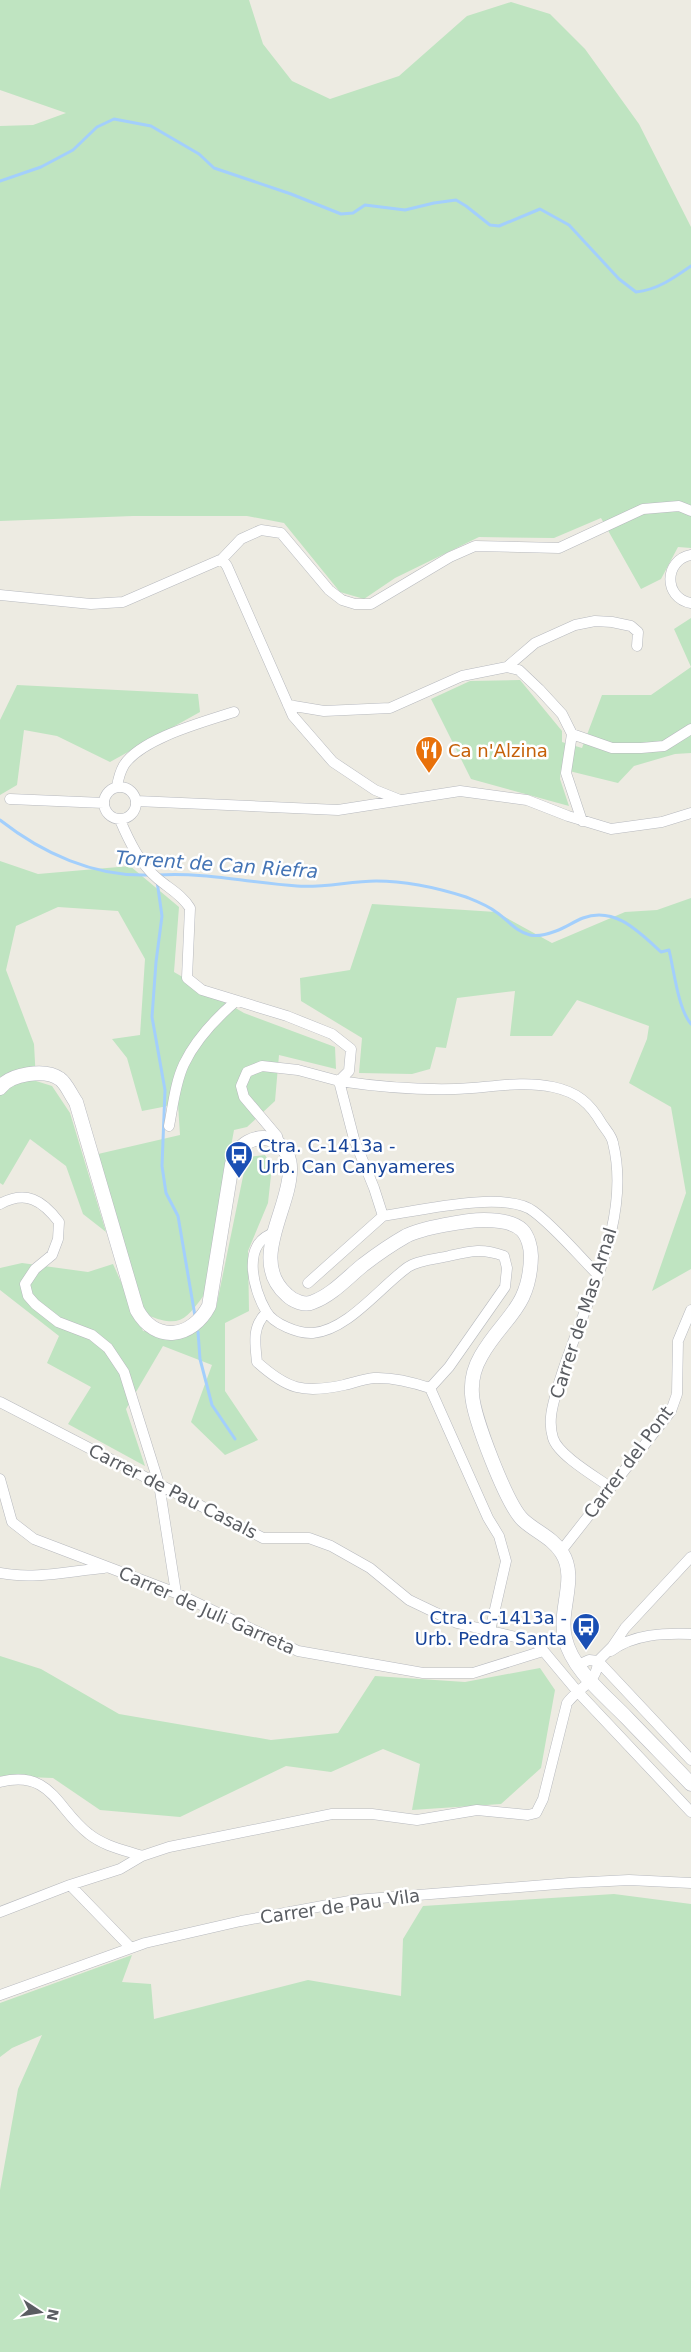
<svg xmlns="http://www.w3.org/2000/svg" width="691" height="2352" viewBox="0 0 691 2352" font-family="'DejaVu Sans',sans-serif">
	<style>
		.green { fill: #bfe4c1 }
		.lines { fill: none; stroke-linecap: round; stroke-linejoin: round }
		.stream { stroke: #a3cffc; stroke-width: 3 }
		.street-casing { stroke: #b7b9be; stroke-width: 11 }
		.secondary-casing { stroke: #b8bac0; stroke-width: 15 }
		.street { stroke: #fff; stroke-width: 10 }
		.secondary { stroke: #fff; stroke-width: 14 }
		.labels { text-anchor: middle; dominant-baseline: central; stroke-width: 5; stroke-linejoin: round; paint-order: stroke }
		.food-label { font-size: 18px; fill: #c56008; stroke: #fff; text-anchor: start }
		.transit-label { font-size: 18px; fill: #164399; stroke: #fff; text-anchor: start }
		.street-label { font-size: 18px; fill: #5a5d62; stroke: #fff }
		.water-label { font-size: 19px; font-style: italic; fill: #4474b5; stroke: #fff }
	</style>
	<rect width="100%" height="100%" fill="#edebe2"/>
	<path class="green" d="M 0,0 L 249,0 L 263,44 L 292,81 L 330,99 L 399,76 L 467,16 L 511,2 L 550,14 L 585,49 L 639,124 L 691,227 L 691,548 L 678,547 L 661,579 L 641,589 L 601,518 L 554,538 L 479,537 L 395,578 L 364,599 L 340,592 L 284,523 L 247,516 L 133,516 L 0,521 L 0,126 L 33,125 L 66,113 L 0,90 Z
		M 691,618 L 691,753 L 675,754 L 634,766 L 618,783 L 561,769 L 560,779 L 569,806 L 471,779 L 431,699 L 470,681 L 520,680 L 562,731 L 562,742 L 582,748 L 602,695 L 651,695 L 691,667 L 674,629 Z
		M 17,685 L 198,694 L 200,712 L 110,762 L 57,736 L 24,730 L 17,785 L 0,795 L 0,720 Z
		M 0,861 L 38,874 L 130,866 L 179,907 L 174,972 L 244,1013 L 335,1047 L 336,1069 L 279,1055 L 275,1101 L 247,1127 L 234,1130 L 204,1295 C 185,1321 179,1328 147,1315 L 135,1288 L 98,1154 L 180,1135 L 178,1104 L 142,1111 L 127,1058 L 112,1039 L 140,1035 L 145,959 L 118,911 L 58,907 L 16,926 L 6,970 L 34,1044 L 36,1081 L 52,1086 L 70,1113 L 106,1232 L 83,1214 L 66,1166 L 30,1139 L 3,1185 L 0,1183 Z
		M 691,898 L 691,1269 L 652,1291 L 686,1193 L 671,1107 L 629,1083 L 647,1039 L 649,1026 L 577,1000 L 552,1036 L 510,1036 L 515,991 L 457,998 L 446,1048 L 436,1047 L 430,1069 L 412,1074 L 359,1073 L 362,1038 L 301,1001 L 300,978 L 350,970 L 372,904 L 496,912 L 552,943 L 625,912 L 657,910 Z
		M 265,1155 L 272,1166 L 268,1203 L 248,1251 L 249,1311 L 225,1323 L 225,1391 L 258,1440 L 225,1455 L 191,1422 L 212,1365 L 163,1346 L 126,1409 L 145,1466 L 68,1424 L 91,1387 L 47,1363 L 59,1336 L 0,1290 L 0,1268 L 22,1263 L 88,1272 L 113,1264 L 143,1331 L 178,1334 L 216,1308 L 247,1157 Z
		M 0,1656 L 41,1669 L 119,1714 L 271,1740 L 338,1733 L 375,1676 L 465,1682 L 540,1668 L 555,1690 L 541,1768 L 501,1804 L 412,1810 L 420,1764 L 383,1749 L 331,1772 L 286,1766 L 180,1817 L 100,1810 L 53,1778 L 0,1776 Z
		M 614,1894 L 691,1904 L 691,2352 L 0,2352 L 0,2190 L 18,2089 L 42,2035 L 12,2048 L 0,2057 L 0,2003 L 132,1955 L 122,1982 L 151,1984 L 154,2019 L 308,1980 L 401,1996 L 403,1939 L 423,1906 Z"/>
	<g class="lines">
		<path class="stream" d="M 0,181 L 41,167 L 73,150 L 97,127 L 114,119 L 151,126 L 199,154 L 214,168 L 291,194 L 341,214 L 353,213 L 365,205 L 405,210 L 434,203 L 456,200 L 466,206 L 490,225 L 499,226 L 540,209 L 569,225 L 619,279 L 636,292 C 657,290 674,278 691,266
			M 0,820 C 42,853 94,877 149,875
			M 158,875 C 205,872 251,883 297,886 C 324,888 350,881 376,881 C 405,881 438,888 466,897 C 476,901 487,905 496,912 C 508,920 515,931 530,935 C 538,937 548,934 556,931 C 565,928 573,922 583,918 C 615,906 639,932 661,952 L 669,950 C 674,970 678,1009 691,1024
			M 157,881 L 162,916 L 156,962 L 152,1017 L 165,1090 L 162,1166 L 166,1193 L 178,1216 L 195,1316
			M 198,1332 L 200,1359 L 212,1405 L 235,1439"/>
		<defs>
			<path id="street" d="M 691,555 C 664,560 663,598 691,603
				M 222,559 L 227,566 L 293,716 L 333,762 L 375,790 L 400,800
				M 0,595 L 91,604 L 123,602 L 222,559 L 241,539 L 261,530 L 281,533 L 329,590 L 342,600 L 355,604 L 371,604 L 450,557 L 475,546 L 559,548 L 643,509 L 679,506 L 691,511
				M 507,667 L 519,670 L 539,689 L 562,714 L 572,734 L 566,773 L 582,821
				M 288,705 L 324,711 L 390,708 L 462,676 L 507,667 L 535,643 L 575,625 L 595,621 L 612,622 L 631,626 L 638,632 L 637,646
				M 572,734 L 612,748 L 641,748 L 664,746 L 691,729
				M104 803a16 16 0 1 1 32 0a16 16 0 1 1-32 0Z
				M 117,787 C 118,780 120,772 124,765 C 142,738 204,722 234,712
				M 10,799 L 104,803
				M 136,801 L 338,810 L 460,791 L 527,800 L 568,816 L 611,829 L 662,822 L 691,813
				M 120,820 C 129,841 140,864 158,879 C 170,889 182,895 190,908 L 187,978 L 202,990 L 287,1016 L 332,1034 L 351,1049 L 349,1071 L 339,1081 L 298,1070 L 262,1066 L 247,1072 L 241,1086 L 244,1097 L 277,1136 L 279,1143
				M 169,1126 C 173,1106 175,1083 184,1064 C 196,1039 215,1019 236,1001
				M 0,1204 C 26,1190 42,1200 59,1222 L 58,1239 L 52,1255 L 35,1269 L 25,1284 L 28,1296 L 35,1304 L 58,1322 L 92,1335 L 108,1348 L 124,1372 L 159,1484 L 176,1593
				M 383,1216 C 417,1211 505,1190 533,1211 C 555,1227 578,1255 598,1275
				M 274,1233 C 241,1243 253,1289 266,1311 C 273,1324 299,1334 313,1333 C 348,1330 380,1287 408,1267 C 418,1260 437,1259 449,1256 C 471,1251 482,1248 504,1256 L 507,1268 L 505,1287 L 449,1367 L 430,1388
				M 308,1283 L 383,1216 L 374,1188 L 354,1139 L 339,1081 C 379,1087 414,1090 455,1089 C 487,1088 522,1080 553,1087 C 577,1092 590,1103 602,1124 C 606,1130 612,1136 613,1143 C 633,1223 581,1308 559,1383 C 554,1401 547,1419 553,1438 C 558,1455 596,1477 610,1487
				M 266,1313 C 252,1327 255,1343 257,1362 C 287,1389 303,1394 344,1385 C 353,1383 364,1379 374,1378 C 394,1377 412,1382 430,1388
				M 430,1388 L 488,1518 L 499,1536 L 506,1561 L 490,1631
				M 0,1402 L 263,1538 L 309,1538 L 331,1546 L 370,1568 L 409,1600 L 457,1623 L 536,1642 L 577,1691 L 691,1812
				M 0,1479 L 12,1522 L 34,1539 L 176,1593 L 298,1651 L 423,1673 L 473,1673 L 543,1651
				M 561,1551 L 671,1411 L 677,1394 L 678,1341 L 691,1310
				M 0,1573 C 34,1580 70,1571 104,1568
				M 611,1651 C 633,1634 664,1633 691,1634
				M 598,1661 L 612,1647 L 625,1628 L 691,1557
				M 598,1661 L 691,1760
				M 578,1665 L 589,1660 L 598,1661
				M 0,1782 C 52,1769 57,1810 89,1834 C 104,1846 124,1850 142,1856
				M 70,1885 L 130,1947
				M 0,1912 L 70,1885 L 120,1869 L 142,1856 L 169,1847 L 332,1814 L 372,1814 L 417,1820 L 477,1810 L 528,1815 L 536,1813 L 543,1799 L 567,1703 C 580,1686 597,1683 598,1661
				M 0,1995 L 145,1943 L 241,1921 L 355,1900 L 570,1883 L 629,1880 L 691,1883"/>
			<path id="secondary" d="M 0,1088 C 10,1074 45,1068 60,1079 C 66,1083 71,1095 76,1102 L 137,1310 C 156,1344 192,1338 209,1306 L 232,1164 C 236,1155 239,1147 248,1142 C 270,1130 291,1147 290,1170 C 290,1209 248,1261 287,1295 C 293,1301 305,1306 313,1302 C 332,1295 347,1278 363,1265 C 376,1255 392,1244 406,1236 C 421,1228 467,1220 484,1220 C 496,1220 513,1221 522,1230 C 528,1236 531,1248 531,1256 C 530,1309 503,1317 481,1356 C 474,1368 471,1381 472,1394 C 473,1417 507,1505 523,1520 C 536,1532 553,1538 562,1553 C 578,1578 558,1610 565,1638 C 572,1670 605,1695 627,1718 C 648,1740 670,1762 691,1784"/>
		</defs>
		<use href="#street" class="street-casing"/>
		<use href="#secondary" class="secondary-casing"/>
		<use href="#street" class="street"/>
		<use href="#secondary" class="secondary"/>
	</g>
	<defs>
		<symbol id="restaurant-pin" viewBox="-11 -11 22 30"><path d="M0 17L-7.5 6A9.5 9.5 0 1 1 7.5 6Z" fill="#e8710a" stroke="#fff"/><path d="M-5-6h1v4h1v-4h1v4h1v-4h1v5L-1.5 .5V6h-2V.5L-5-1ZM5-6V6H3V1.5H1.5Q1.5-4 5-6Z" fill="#fff"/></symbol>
		<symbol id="bus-pin" viewBox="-11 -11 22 30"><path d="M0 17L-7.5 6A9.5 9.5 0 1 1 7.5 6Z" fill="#1a4fb4" stroke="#fff"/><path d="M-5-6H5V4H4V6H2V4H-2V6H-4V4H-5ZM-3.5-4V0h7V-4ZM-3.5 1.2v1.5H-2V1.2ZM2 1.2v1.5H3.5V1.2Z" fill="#fff"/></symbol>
	</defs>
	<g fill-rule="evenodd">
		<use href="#restaurant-pin" x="413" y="734" width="32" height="43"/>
		<use href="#bus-pin" x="223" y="1139" width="32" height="43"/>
		<use href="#bus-pin" x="570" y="1611" width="32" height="43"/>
	</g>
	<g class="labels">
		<g class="food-label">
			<text x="448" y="750">Ca n'Alzina</text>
		</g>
		<g class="transit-label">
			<text x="258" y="1145">Ctra. C-1413a -<tspan x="258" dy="21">Urb. Can Canyameres</tspan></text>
			<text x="567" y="1617" text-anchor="end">Ctra. C-1413a -<tspan x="567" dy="21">Urb. Pedra Santa</tspan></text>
		</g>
		<g class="street-label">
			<text transform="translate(583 1313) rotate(-72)">Carrer de Mas Arnal</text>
			<text transform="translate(628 1462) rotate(-53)">Carrer del Pont</text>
			<text transform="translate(173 1491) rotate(27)">Carrer de Pau Casals</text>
			<text transform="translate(207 1610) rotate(24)">Carrer de Juli Garreta</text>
			<text transform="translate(340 1906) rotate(-8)">Carrer de Pau Vila</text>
		</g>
		<g class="water-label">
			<text transform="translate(217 864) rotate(4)">Torrent de Can Riefra</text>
		</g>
	</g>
	<g transform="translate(40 2312) rotate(102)" stroke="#ffffff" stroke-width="4" paint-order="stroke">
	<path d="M0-4L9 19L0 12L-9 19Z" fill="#5a5d62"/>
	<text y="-8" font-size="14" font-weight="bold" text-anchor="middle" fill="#5a5d62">N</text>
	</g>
</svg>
